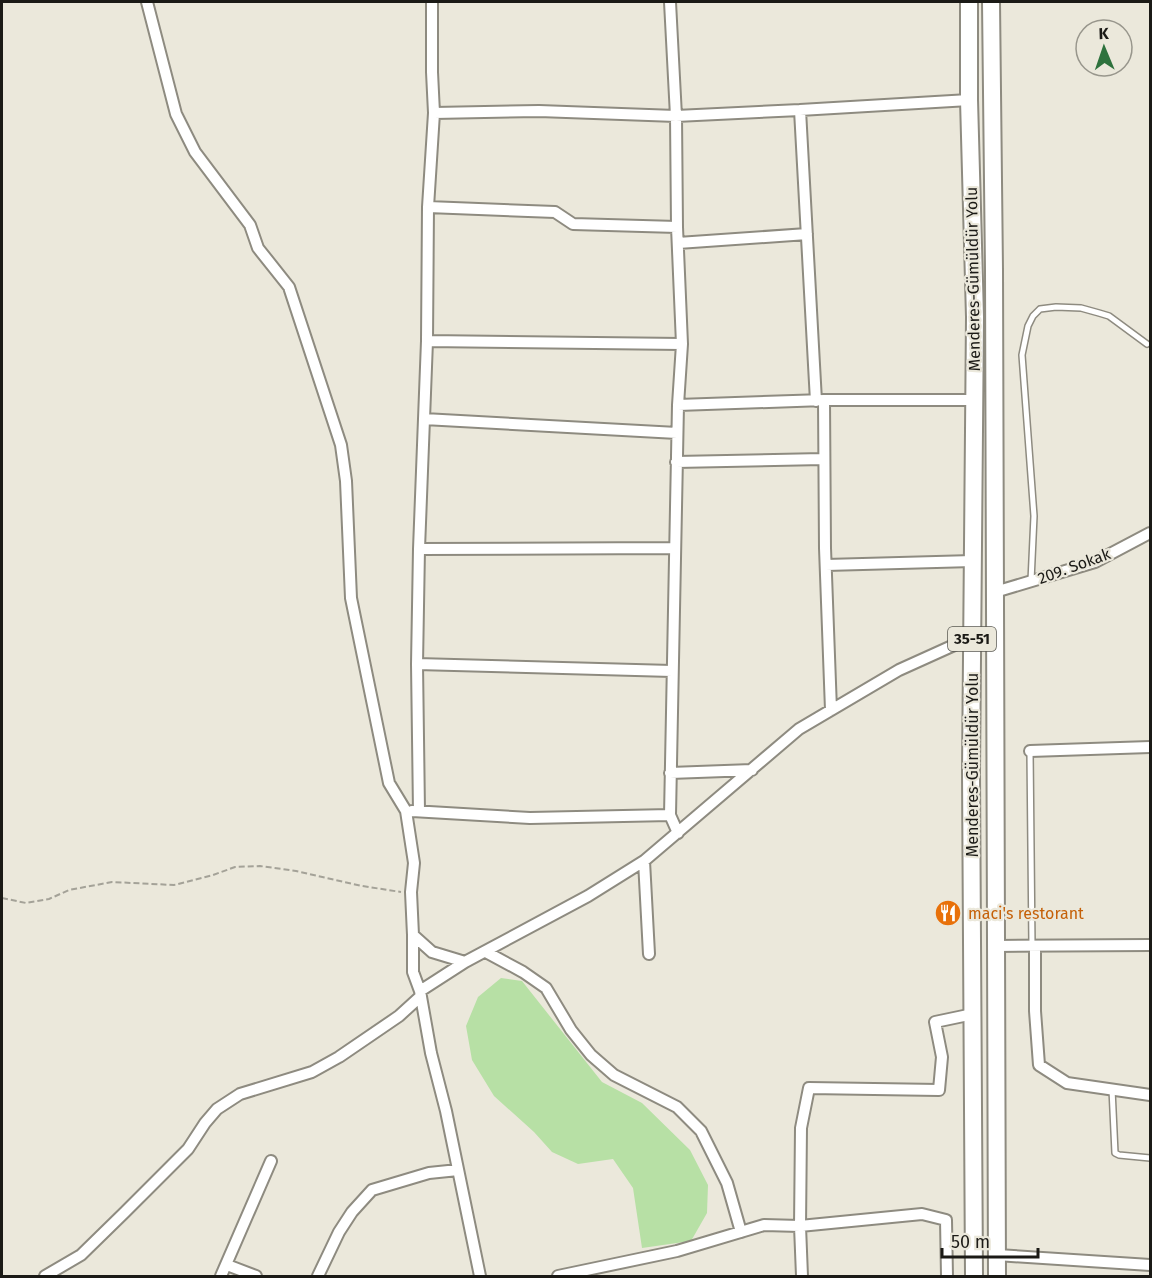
<svg xmlns="http://www.w3.org/2000/svg" width="1152" height="1278" viewBox="0 0 1152 1278" font-family="'Fira Sans',sans-serif">
	<style>
		.green { fill: #b7e0a5 }
		.lines { fill: none; stroke-linecap: round; stroke-linejoin: round }
		.lane-casing { stroke: #8e8b80; stroke-width: 8 }
		.street-casing { stroke: #8e8b80; stroke-width: 14 }
		.primary-casing { stroke: #8e8b80; stroke-width: 20 }
		.path { stroke: #a4a298; stroke-width: 2; stroke-dasharray: 6 3; stroke-linecap: butt }
		.lane { stroke: #fff; stroke-width: 5 }
		.street { stroke: #fff; stroke-width: 10 }
		.primary { stroke: #fff; stroke-width: 16 }
		.labels { text-anchor: middle; dominant-baseline: central; stroke-width: 4.5; stroke-linejoin: round; paint-order: stroke }
		.shield { fill: #ebe8db; stroke: #595851; stroke-width: 1.5 }
		.shield-label { font-size: 15px; font-weight: bold; fill: #1b1a16 }
		.street-label { font-size: 16px; fill: #1b1a16; stroke: #ebe8db }
		.food-label { font-size: 16px; fill: #c56008; stroke: #ebe8db; text-anchor: start }
	</style>
	<rect width="100%" height="100%" fill="#ebe8db"/>
	<path class="green" d="M 501,978 L 522,981 L 602,1082 L 642,1103 L 690,1150 L 708,1185 L 707,1213 L 691,1241 L 642,1248 L 633,1188 L 613,1159 L 578,1164 L 552,1152 L 534,1132 L 494,1096 L 472,1060 L 466,1026 L 478,997 Z"/>
	<g class="lines">
		<defs>
			<path id="lane" d="M 1031,581 L 1034,516 L 1022,355 L 1028,326 L 1033,316 L 1040,309 L 1056,307 L 1081,308 L 1099,313 L 1109,316 L 1147,344
				M 1030,751 L 1032,946
				M 1112,1089 L 1115,1153 L 1119,1155 L 1150,1158"/>
			<path id="street" d="M 147,2 L 176,114 L 195,152 L 250,225 L 258,248 L 289,287 L 341,445 L 346,481 L 351,598 L 389,783 L 406,811 L 414,863 L 411,892 L 413,935 L 432,952 L 465,962
				M 670,2 L 676,116 L 677,227 L 682,344 L 678,405 L 824,400 L 975,400
				M 800,110 L 816,401
				M 434,113 L 539,111 L 676,116 L 800,110 L 969,100
				M 428,207 L 555,212 L 573,224 L 677,227
				M 678,243 L 807,234
				M 427,341 L 682,344
				M 824,400 L 825,548 L 831,710
				M 678,405 L 670,815 L 678,833
				M 424,419 L 677,433
				M 676,462 L 823,459
				M 419,549 L 674,548
				M 826,565 L 973,561
				M 995,592 L 1095,562 L 1150,533
				M 417,664 L 672,671
				M 1030,751 L 1150,747
				M 670,773 L 752,770
				M 412,811 L 530,818 L 670,815
				M 419,811 L 417,664 L 419,549 L 427,341 L 428,207 L 434,113 L 432,72 L 432,2
				M 644,861 L 649,954
				M 413,935 L 413,972 L 420,991
				M 996,946 L 1150,945
				M 1035,946 L 1035,1011 L 1039,1065 L 1067,1083 L 1150,1095
				M 486,952 L 523,972 L 546,988 L 571,1030 L 591,1055 L 614,1075 L 677,1107 L 701,1131 L 727,1183 L 741,1232
				M 997,1255 L 1150,1265
				M 227,1265 L 256,1276
				M 45,1276 L 81,1255 L 125,1212 L 188,1149 L 205,1123 L 217,1109 L 240,1094 L 312,1072 L 339,1057 L 399,1016 L 421,996
				M 221,1276 L 271,1161
				M 318,1276 L 339,1232 L 352,1212 L 372,1190 L 429,1173 L 458,1170
				M 480,1276 L 446,1111 L 431,1053 L 420,991 L 465,962 L 588,896 L 644,861 L 799,729 L 899,670 L 972,637
				M 558,1276 L 677,1251 L 764,1225 L 800,1226 L 922,1214 L 946,1220 L 947,1276
				M 802,1276 L 800,1226 L 801,1128 L 809,1088 L 939,1090 L 942,1057 L 935,1022 L 973,1014"/>
			<path id="primary" d="M 969,2 L 969,100 L 975,317 L 971,772 L 974,1276
				M 991,2 L 994,270 L 997,1276"/>
		</defs>
		<use href="#lane" class="lane-casing"/>
		<use href="#street" class="street-casing"/>
		<use href="#primary" class="primary-casing"/>
		<path class="path" d="M 2,898 L 26,903 L 49,899 L 69,890 L 112,882 L 174,885 L 213,875 L 235,867 L 260,866 L 296,871 L 362,886 L 401,892"/>
		<use href="#lane" class="lane"/>
		<use href="#street" class="street"/>
		<use href="#primary" class="primary"/>
	</g>
	<defs>
		<symbol id="restaurant-disc" viewBox="-11 -11 22 22"><circle r="9.5" fill="#e8710a" stroke="#ebe8db"/><path d="M-5-6h1v4h1v-4h1v4h1v-4h1v5L-1.5 .5V6h-2V.5L-5-1ZM5-6V6H3V1.5H1.5Q1.5-4 5-6Z" fill="#fff"/></symbol>
	</defs>
	<g fill-rule="evenodd">
		<use href="#restaurant-disc" x="933" y="898" width="30" height="30"/>
	</g>
	<g class="labels">
		<rect class="shield" x="948" y="627" width="48" height="24" rx="4.5"/>
		<g class="shield-label">
			<text x="972" y="639">35-51</text>
		</g>
		<g class="street-label">
			<text transform="translate(973 279) rotate(-91)">Menderes-Gümüldür Yolu</text>
			<text transform="translate(1074 566) rotate(-20)">209. Sokak</text>
			<text transform="translate(972 765) rotate(-90)">Menderes-Gümüldür Yolu</text>
		</g>
		<g class="food-label">
			<text x="968" y="913">maci's restorant</text>
		</g>
	</g>
	<rect width="1152" height="1278" fill="none" stroke="#1b1a16" stroke-width="6"/>
	<g transform="translate(1104 48) rotate(358)"><circle r="28" fill="#ebe8db" stroke="#98968c" stroke-width="1.5"/>
	<path d="M0-4.5L10 22L0 15L-10 22Z" fill="#2e723d"/>
	<text y="-9" font-size="16" font-weight="bold" text-anchor="middle" fill="#1b1a16">K</text>
	</g>
	<path d="M942 1248v9h96v-9" fill="none" stroke="#1b1a16" stroke-width="3"/>
	<text x="951" y="1248" font-size="18" fill="#1b1a16" stroke="#ebe8db" stroke-width="4.5" paint-order="stroke">50 m</text>
</svg>
